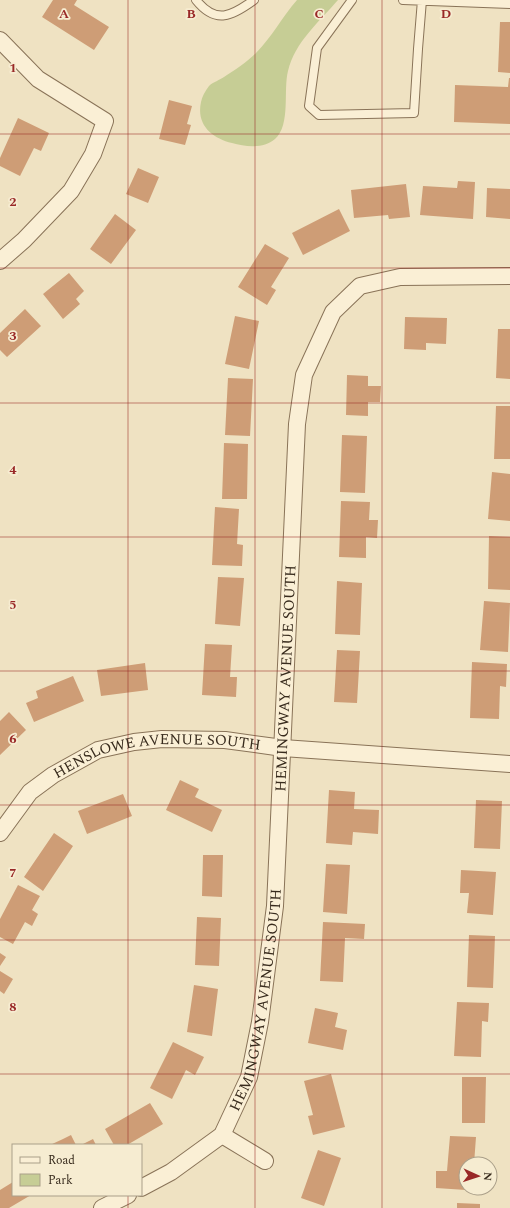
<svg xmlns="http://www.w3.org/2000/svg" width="510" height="1208" viewBox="0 0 510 1208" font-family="Spectral,serif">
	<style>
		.green { fill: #c6cd95 }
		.building { fill: #ce9d76 }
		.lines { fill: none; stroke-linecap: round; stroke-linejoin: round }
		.lane-casing { stroke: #897358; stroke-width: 10 }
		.street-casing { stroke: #897358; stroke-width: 18 }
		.lane { stroke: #faefd5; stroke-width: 8 }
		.street { stroke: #faefd5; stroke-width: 16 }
		.grid { fill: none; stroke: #992827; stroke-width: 1; stroke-opacity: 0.55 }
		.labels { text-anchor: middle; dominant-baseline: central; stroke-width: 3.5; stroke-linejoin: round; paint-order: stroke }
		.street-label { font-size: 15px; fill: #382b1d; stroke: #f6ecd1 }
		.grid-label { font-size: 13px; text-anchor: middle; font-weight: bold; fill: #992827; stroke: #f6ecd1; stroke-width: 3.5; stroke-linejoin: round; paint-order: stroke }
	</style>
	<rect width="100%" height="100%" fill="#efe2c2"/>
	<path class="green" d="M 297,0 L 338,0 C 319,22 295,42 288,71 C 283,90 291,125 275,139 C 263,149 246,147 232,143 C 212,138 196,125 201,102 C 202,97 205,91 209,86 C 213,82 220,80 224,77 C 235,70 247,62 256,53 C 272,37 282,17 297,0 Z"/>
	<path class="building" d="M 53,0 L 77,0 L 74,5 L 109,27 L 94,50 L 42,17 Z
		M 500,22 L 510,22 L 510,73 L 498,72 Z
		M 509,78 L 510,78 L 510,124 L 454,122 L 455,85 L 508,87 Z
		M 169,100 L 192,106 L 187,124 L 191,125 L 185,145 L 159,139 Z
		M 18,118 L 49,133 L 41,151 L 34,148 L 20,176 L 0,166 L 0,158 Z
		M 138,168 L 159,177 L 148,203 L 126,194 Z
		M 458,181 L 475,182 L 473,219 L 420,215 L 423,186 L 457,188 Z
		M 406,184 L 410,217 L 389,219 L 388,215 L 354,218 L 351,190 Z
		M 487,188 L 510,189 L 510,219 L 486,217 Z
		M 339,209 L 350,231 L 303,255 L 292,233 Z
		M 115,214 L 136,230 L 111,264 L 90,249 Z
		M 265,244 L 289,258 L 271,287 L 276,290 L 267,305 L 238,287 Z
		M 69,273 L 84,291 L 76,299 L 80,304 L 63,319 L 43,294 Z
		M 25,309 L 41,326 L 7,357 L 0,350 L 0,333 Z
		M 235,316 L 259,321 L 249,369 L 225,364 Z
		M 405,317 L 447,318 L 446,344 L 426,343 L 426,350 L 404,349 Z
		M 498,329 L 510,329 L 510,379 L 496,378 Z
		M 347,375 L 368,376 L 368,386 L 381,386 L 380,402 L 368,402 L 368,416 L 346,415 Z
		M 228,378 L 253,379 L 250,436 L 225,435 Z
		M 496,406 L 510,406 L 510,459 L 494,459 Z
		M 342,435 L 367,436 L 365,493 L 340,492 Z
		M 224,443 L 248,444 L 247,499 L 222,499 Z
		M 492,472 L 510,474 L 510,521 L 488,519 Z
		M 341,501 L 370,502 L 369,520 L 378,520 L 377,538 L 366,537 L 366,558 L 339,557 Z
		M 215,507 L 239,509 L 237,544 L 243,545 L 242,566 L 212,565 Z
		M 489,536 L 510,537 L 510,590 L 488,589 Z
		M 218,577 L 244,578 L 240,626 L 215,624 Z
		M 337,581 L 362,583 L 360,635 L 335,634 Z
		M 484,601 L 510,603 L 508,652 L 480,650 Z
		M 205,644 L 232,645 L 230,677 L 237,677 L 236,697 L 202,695 Z
		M 337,650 L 360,651 L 357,703 L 334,702 Z
		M 472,662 L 507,664 L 506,687 L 500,686 L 499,719 L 470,718 Z
		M 145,663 L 148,690 L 101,696 L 97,670 Z
		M 73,676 L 84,701 L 34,722 L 26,703 L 38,698 L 36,691 Z
		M 9,712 L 26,730 L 0,755 L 0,721 Z
		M 180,780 L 199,789 L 195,797 L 222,810 L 212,832 L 166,810 Z
		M 329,790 L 355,792 L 354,809 L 379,810 L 378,834 L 353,832 L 352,845 L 326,843 Z
		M 123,794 L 132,816 L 87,834 L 78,811 Z
		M 476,800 L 502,801 L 500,849 L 474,848 Z
		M 54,833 L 73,846 L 43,891 L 24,877 Z
		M 203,855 L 223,855 L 222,897 L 202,896 Z
		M 326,864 L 350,865 L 347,914 L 323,912 Z
		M 461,870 L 496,872 L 493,915 L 467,913 L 469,893 L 460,893 Z
		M 18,885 L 40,896 L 32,910 L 38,914 L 32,926 L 25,922 L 13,944 L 0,937 L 0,919 Z
		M 197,917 L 221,918 L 219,966 L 195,965 Z
		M 323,922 L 365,924 L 364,939 L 345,938 L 343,982 L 320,981 Z
		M 469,935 L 495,936 L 493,988 L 467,987 Z
		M 0,953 L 6,957 L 0,966 Z
		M 0,971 L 13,979 L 4,994 L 0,991 Z
		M 194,985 L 218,989 L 212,1036 L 187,1032 Z
		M 457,1002 L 489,1003 L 488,1022 L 482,1021 L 481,1057 L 454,1056 Z
		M 315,1008 L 338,1013 L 335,1027 L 347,1030 L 343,1050 L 308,1043 Z
		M 173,1042 L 204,1057 L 195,1075 L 186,1070 L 172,1099 L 150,1088 Z
		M 331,1074 L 345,1127 L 313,1135 L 308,1116 L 313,1115 L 304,1081 Z
		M 462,1077 L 486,1077 L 485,1123 L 462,1123 Z
		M 150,1103 L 163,1124 L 127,1145 L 114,1145 L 105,1129 Z
		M 71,1135 L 76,1145 L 50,1145 L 63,1139 Z
		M 450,1136 L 476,1137 L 474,1164 L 466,1164 L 466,1188 L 481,1188 L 481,1191 L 436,1188 L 436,1171 L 447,1171 Z
		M 93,1139 L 96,1145 L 81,1145 Z
		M 318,1150 L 341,1158 L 324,1206 L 301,1198 Z
		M 13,1182 L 13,1195 L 31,1195 L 9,1208 L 0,1208 L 0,1190 Z
		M 457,1203 L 480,1204 L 480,1208 L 457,1208 Z"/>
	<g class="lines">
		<defs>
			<path id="lane" d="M 196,0 C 216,25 232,16 254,0
				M 352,0 L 317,48 L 309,106 L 319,115 L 414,113 L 418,49 L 422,0
				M 403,0 L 510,4"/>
			<g id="street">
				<path d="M 0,40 L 38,79 L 105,121 L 93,154 L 71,191 L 24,240 L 0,261"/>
				<path id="s1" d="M 0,833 L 30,792 L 53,775 L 98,750 L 134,742 L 162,739 L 225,740 L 283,748 L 510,764"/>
				<path d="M 222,1135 L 265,1161"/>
				<path id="s2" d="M 141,1188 L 171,1172 L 222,1135 L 249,1077 L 260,1022 L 275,906 L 297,424 L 304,375 L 333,312 L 360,286 L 400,277 L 510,276"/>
				<path d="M 102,1208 L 128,1195"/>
			</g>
		</defs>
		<use href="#lane" class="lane-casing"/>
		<use href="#street" class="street-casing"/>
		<use href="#lane" class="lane"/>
		<use href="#street" class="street"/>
	</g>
	<path class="grid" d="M 128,0 L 128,1145M 255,0 L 255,1208M 382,0 L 382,1208M 0,134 L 510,134M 0,268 L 510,268M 0,403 L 510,403M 0,537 L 510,537M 0,671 L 510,671M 0,805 L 510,805M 0,940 L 510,940M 0,1074 L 510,1074M 128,1195 L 128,1208"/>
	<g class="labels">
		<g class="street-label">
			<text stroke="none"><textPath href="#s2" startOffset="562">HEMINGWAY AVENUE SOUTH</textPath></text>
			<text stroke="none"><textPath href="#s1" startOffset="188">HENSLOWE AVENUE SOUTH</textPath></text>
			<text stroke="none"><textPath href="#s2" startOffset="238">HEMINGWAY AVENUE SOUTH</textPath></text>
		</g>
	</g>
	<g class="grid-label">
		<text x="64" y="18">A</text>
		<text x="191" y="18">B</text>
		<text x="319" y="18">C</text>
		<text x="446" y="18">D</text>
		<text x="13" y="72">1</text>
		<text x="13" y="206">2</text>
		<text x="13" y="340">3</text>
		<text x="13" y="474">4</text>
		<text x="13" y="609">5</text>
		<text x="13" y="743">6</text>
		<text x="13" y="877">7</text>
		<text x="13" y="1011">8</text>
	</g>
	<rect x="12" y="1144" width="130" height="52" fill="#f6ecd1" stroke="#aa9f89"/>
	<rect x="20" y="1157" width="20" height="6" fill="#faefd5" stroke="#aa9f89"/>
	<text x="48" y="1164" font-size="12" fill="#382b1d">Road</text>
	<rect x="20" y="1174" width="20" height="12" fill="#c6cd95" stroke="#aa9f89"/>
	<text x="48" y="1184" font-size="12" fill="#382b1d">Park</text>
	<g transform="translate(478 1176) rotate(93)"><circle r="19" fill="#f6ecd1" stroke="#aa9f89"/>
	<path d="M0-3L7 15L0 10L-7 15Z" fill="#992827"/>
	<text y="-6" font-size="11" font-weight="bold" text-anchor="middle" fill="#382b1d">N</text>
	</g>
</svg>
